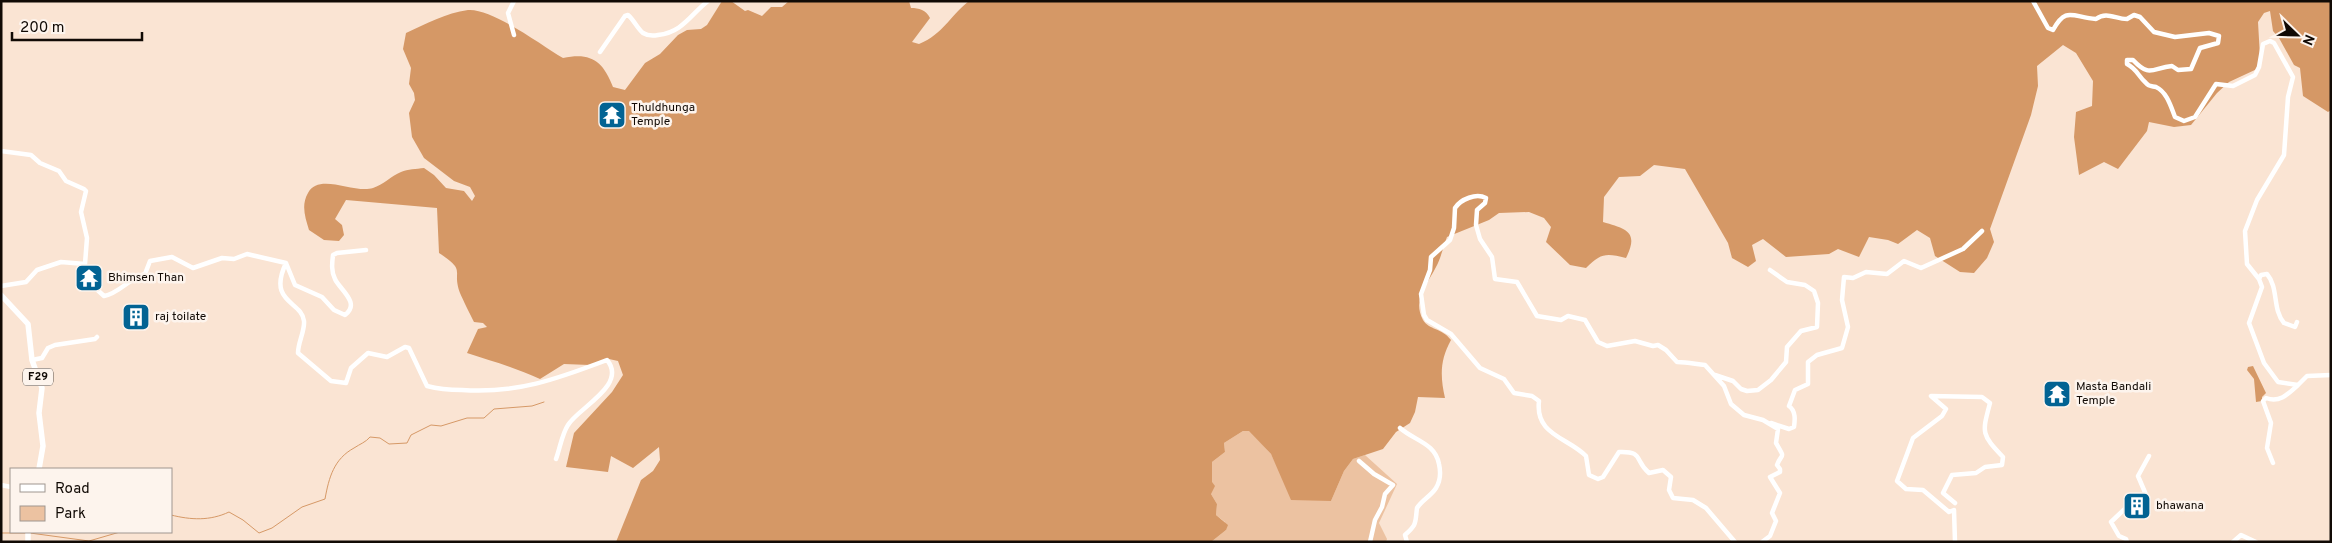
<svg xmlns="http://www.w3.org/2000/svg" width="2332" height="543" viewBox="0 0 2332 543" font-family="Overpass,sans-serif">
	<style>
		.green { fill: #ecc2a1 }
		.forest { fill: #d59866 }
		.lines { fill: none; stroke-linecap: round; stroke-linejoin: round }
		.stream { stroke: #d69967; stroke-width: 1 }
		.minor { stroke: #fff; stroke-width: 4.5 }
		.major { stroke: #fff; stroke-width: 5.5 }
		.labels { text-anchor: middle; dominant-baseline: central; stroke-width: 5; stroke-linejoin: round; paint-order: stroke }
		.shield { fill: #fdf4ed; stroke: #58504b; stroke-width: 1 }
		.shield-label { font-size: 11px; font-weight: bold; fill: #110a05 }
		.poi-label { font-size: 12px; fill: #110a05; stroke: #fdf4ed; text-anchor: start }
	</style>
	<rect width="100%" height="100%" fill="#fae4d3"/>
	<path class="green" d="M 1249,430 L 1271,454 L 1278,468 L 1331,501 L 1344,471 L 1353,459 L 1365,455 L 1397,484 L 1379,523 L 1387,539 L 1386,542 L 1211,542 L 1226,530 L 1225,522 L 1216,515 L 1217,504 L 1211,494 L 1212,462 L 1225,452 L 1224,443 L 1243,431 Z"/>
	<path class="forest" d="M 722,1 L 731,1 L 745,11 L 748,10 L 762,16 L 771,7 L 782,7 L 789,1 L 909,1 L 911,8 C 919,8 926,10 930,18 L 912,42 L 919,44 C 943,34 949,17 969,1 L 2331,1 L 2331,110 L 2328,112 L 2303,96 L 2300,68 L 2294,65 L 2279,38 L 2273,31 L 2270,11 L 2264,13 L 2258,22 L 2260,57 L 2257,69 L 2229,82 L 2217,93 L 2191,125 L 2174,127 L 2149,122 L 2147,131 L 2118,169 L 2104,162 L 2079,175 L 2074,137 L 2076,112 L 2092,106 L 2093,81 L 2076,53 L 2063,45 L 2037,66 L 2038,86 L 2031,115 L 1990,229 L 1994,242 L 1987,258 L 1974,273 L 1960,272 L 1935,256 L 1930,238 L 1917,230 L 1898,244 L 1888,240 L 1869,237 L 1859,257 L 1838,249 L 1829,254 L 1786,257 L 1763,239 L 1752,245 L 1756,261 L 1748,267 L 1732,258 L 1728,243 L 1685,169 L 1654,165 L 1640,176 L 1619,177 L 1604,197 L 1603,222 C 1627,229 1639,232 1626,258 C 1606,253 1601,253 1586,268 L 1570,265 L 1546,242 L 1551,227 L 1544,218 L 1529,212 L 1499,213 L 1489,220 L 1447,237 C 1443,247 1441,258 1436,267 C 1427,285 1412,299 1423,320 C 1429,330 1442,328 1451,340 C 1440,360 1440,376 1445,398 L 1418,397 L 1415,412 L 1410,423 L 1396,432 L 1383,449 L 1353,459 L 1344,471 L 1331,501 L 1291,500 L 1271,454 L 1249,431 L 1243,431 L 1224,443 L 1225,452 L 1212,462 L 1212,482 L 1215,486 L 1211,494 L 1217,504 L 1216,515 L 1228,525 L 1226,530 L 1211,542 L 616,542 L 641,480 L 653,471 L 660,460 L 659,447 L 633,468 L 611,456 L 608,472 L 566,467 L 574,433 L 612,392 L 623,375 L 618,361 L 609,359 L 590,365 L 564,364 L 540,379 C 516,368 492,361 467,353 L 478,329 L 487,327 L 483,323 L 474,322 C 470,314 463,300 460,293 C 451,269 468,272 439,253 L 437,208 L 346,200 L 335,219 L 342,225 L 344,235 L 339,241 L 324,240 L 309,230 C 305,217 301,205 308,193 C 319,172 354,194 373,188 C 383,185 391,176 401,172 C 408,169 416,169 424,168 L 434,175 L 446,188 L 464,191 L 472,201 L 475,196 L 470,187 L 454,181 L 424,158 L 412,137 L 409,113 L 415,100 L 414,93 L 409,84 L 411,68 L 403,49 L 406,33 C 426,24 446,13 468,10 C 492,8 541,45 563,58 C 591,52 603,61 613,87 L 625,90 L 645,63 L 660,54 L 678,35 L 687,30 L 701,29 L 707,25 Z
		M 2253,366 L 2266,393 L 2262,397 L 2262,401 L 2256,402 L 2254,379 L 2247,370 L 2248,367 Z"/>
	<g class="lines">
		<path class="stream" d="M 171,515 C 191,520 210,521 229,512 L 243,520 L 259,533 L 272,528 L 302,507 L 325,499 C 329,477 334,459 354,448 C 360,444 366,442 370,437 L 380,438 L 389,444 L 407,443 L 411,435 L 431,425 L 441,426 L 467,418 L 484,418 L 494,409 L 532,406 L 544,402
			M 1,533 L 26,533
			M 30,533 L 89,541 L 120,532"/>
		<path class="minor" d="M 2033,1 L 2048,28 L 2053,30 C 2066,6 2072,17 2096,19 C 2107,11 2115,19 2127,19 L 2134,15 L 2140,17 L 2154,32 L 2175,37 L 2209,33 L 2219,36 L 2218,43 L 2200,48 L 2191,69 L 2178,70 L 2172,66 C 2152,68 2150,78 2133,60 L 2127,60 L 2127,64 C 2137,69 2138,76 2146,83 C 2149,87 2152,86 2156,87 C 2167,92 2171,107 2175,117 L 2184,121 L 2195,117 L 2216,84 L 2233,86 L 2255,75 L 2259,67 L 2263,44 L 2270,41 L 2274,43 L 2293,77 L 2288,97 L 2284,155 L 2257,200 L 2245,231 L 2247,264 L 2259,279 L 2262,287 L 2249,323 L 2264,363 L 2278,382 L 2298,385 L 2307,376 L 2331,375
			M 514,35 L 508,13 L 514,1
			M 600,52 L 625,16 L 628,15 C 634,20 637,28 643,33 C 648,36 653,36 658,35 C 683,32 690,15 708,1
			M 1,151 L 31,155 L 40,163 L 59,171 L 66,181 L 84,189 L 86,191 L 81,212 L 87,238 L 85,264
			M 286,263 C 267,303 302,301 304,321 C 305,331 298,342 298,353 L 331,381 L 346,383 L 351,368 L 368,353 L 387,357 L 405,347 L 409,348 L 427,386 C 438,389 450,390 462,390 C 516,394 557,379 607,360 C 628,385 578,408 568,425 C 562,434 560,448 556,459
			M 2259,279 L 2261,275 L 2267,274 C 2279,288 2272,309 2284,323 L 2295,327 L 2297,322
			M 1,286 L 26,282 L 37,270 L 61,262 L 85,264 L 80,279 L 92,285 L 104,296 C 120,293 129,278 145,274 L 150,261 L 172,257 L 193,268 L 222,258 L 234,259 L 247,254 L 286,263 L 295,285 L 322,297 L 334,310 L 345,315 C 361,303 340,290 335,279 C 331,271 332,263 333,255 L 337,253 L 366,250
			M 32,360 L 42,358 L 48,348 L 55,345 L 95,339 L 97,337
			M 1715,375 L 1733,381 L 1741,389 L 1747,391 L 1758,390 L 1771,380 L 1786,362 L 1787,347 L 1801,331 L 1817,327 L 1818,303 L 1814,291 L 1805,285 L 1787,282 L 1770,270
			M 1771,423 L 1789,429 L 1794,427 C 1795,420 1796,411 1789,406 L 1795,390 L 1808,384 L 1808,362 L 1817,355 L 1842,348 L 1848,327 L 1842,300 L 1844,277 L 1853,278 L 1866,272 L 1887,274 L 1904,261 L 1921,268 L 1963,249 L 1982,231
			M 1400,428 C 1415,441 1435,443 1439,464 C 1441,473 1441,480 1436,488 C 1431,496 1422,500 1417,508 C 1415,524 1417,524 1405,535 L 1407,542
			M 1359,461 L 1374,474 L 1393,485 L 1385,494 L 1382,507 L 1375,520 L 1370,542
			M 2273,463 L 2267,448 L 2271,423 L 2263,401 L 2266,398 C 2280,403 2288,394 2298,385
			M 1,485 L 11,487
			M 1735,542 L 1706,508 L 1693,500 L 1673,498 L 1669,490 L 1671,477 L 1663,470 L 1649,473 C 1634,460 1644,451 1619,452 L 1603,477 L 1598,479 L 1589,475 L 1586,456 C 1567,437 1535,435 1539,401 L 1532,396 L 1514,393 L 1504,379 L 1480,368 L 1451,334 L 1427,320 L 1424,315 L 1421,294 L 1430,270 L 1431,257 L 1450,240 L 1454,228 L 1455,208 C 1461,199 1476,193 1486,198 L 1485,203 L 1477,210 L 1476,225 L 1480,239 L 1492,257 L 1495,279 L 1517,282 L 1537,316 L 1561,320 L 1568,316 L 1585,320 L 1598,342 L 1607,346 L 1635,341 L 1653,346 L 1658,345 L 1666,350 L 1677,362 C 1688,362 1695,364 1705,365 L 1724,386 L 1731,404 L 1744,415 L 1763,420 L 1778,429 L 1776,443 C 1786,460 1782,452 1777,465 L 1780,469 L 1780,472 L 1770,477 L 1780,493 L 1772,513 L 1776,521 L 1770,536 L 1762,542
			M 1955,542 L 1954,510 L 1949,512 L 1923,490 L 1906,489 L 1897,481 L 1913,438 L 1942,416 L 1946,409 L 1931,396 L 1982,397 L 1990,403 C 1982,433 1981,434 2003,457 L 2002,465 L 1985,467 L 1976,473 L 1952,475 L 1943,493 L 1955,503
			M 2127,542 L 2126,539 L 2119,536 L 2111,522 L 2133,501 L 2147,497 L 2138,476 L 2149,456
			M 2233,542 L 2241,535 L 2256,542"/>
		<path class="major" d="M 1,295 L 28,324 L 32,360 L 42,388 L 39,413 L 43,446 L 39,469
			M 28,542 L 28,532"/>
	</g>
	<defs>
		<symbol id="temple-square" viewBox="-11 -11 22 22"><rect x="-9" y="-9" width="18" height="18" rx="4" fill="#026393" stroke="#fdf4ed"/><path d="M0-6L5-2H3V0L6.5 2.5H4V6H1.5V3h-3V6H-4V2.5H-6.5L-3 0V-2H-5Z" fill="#fff"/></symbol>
		<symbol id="building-square" viewBox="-11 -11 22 22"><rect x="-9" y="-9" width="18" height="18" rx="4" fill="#026393" stroke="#fdf4ed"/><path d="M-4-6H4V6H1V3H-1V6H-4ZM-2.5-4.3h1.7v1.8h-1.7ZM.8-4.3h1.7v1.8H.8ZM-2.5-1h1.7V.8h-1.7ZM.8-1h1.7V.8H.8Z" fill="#fff"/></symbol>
	</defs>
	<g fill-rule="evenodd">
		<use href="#temple-square" x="596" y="99" width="32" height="32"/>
		<use href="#temple-square" x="73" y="262" width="32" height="32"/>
		<use href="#building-square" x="120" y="301" width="32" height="32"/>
		<use href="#temple-square" x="2041" y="378" width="32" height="32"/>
		<use href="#building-square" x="2121" y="490" width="32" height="32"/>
	</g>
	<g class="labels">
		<rect class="shield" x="23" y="368.5" width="30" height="17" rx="4"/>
		<g class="shield-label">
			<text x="38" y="377">F29</text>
		</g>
		<g class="poi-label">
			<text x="631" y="108">Thuldhunga<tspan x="631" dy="14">Temple</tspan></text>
			<text x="108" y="278">Bhimsen Than</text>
			<text x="155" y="317">raj toilate</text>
			<text x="2076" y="387">Masta Bandali<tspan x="2076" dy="14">Temple</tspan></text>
			<text x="2156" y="506">bhawana</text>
		</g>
	</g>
	<rect width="2332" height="543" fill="none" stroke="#110a05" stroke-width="5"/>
	<rect x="10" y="468" width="162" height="65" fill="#fdf4ed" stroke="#9f9690"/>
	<rect x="20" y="484" width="25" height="8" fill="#ffffff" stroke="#9f9690"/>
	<text x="55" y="493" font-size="15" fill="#110a05">Road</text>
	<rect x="20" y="506" width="25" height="15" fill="#ecc2a1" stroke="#9f9690"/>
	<text x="55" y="518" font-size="15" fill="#110a05">Park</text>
	<g transform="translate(2297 35) rotate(113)" stroke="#fdf4ed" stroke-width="4" paint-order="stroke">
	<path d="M0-4L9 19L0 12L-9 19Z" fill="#110a05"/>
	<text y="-8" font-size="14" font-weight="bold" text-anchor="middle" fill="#110a05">N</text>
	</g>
	<path d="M12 32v8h130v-8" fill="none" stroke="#110a05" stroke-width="2.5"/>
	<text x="20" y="32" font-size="15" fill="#110a05" stroke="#fdf4ed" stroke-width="4" paint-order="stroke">200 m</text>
</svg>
